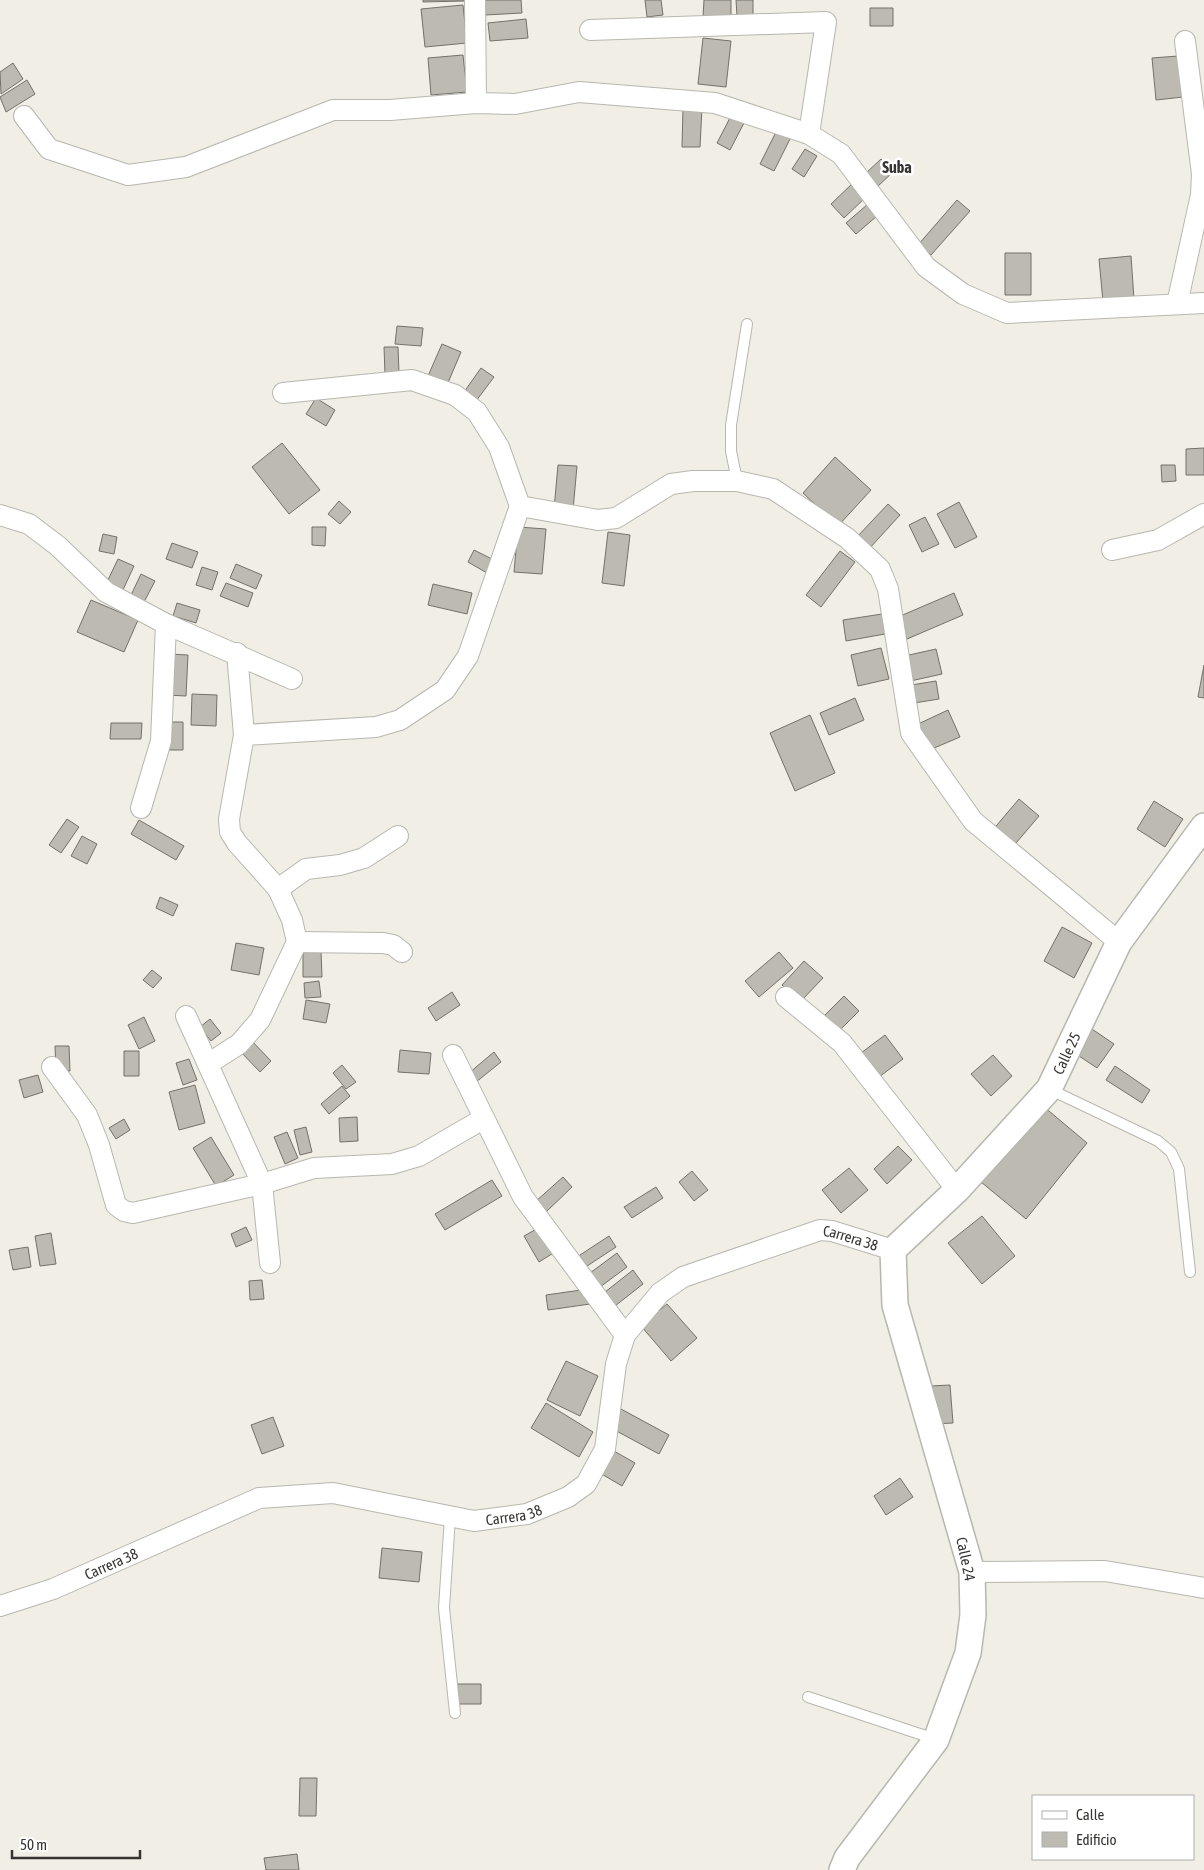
<svg xmlns="http://www.w3.org/2000/svg" width="1204" height="1870" viewBox="0 0 1204 1870" font-family="'Asap Condensed',sans-serif">
	<style>
		.building { fill: #bcbab1; stroke: #737169 }
		.lines { fill: none; stroke-linecap: round; stroke-linejoin: round }
		.service-casing { stroke: #b8b7ae; stroke-width: 12 }
		.minor-casing { stroke: #b8b7ae; stroke-width: 22 }
		.tertiary-casing { stroke: #b8b7ae; stroke-width: 28 }
		.service { stroke: #fff; stroke-width: 10 }
		.minor { stroke: #fff; stroke-width: 20 }
		.tertiary { stroke: #fff; stroke-width: 25 }
		.labels { text-anchor: middle; dominant-baseline: central; stroke-width: 5; stroke-linejoin: round; paint-order: stroke }
		.street-label { font-size: 15px; fill: #353431; stroke: #fff }
		.neighbourhood-label { font-size: 16px; font-weight: bold; fill: #353431; stroke: #fff }
	</style>
	<rect width="100%" height="100%" fill="#f0eee5"/>
	<path class="building" d="M 423,0 L 465,0 L 465,1 L 423,2 Z
		M 484,0 L 521,0 L 522,13 L 485,15 Z
		M 645,0 L 661,0 L 663,15 L 647,17 Z
		M 704,0 L 731,0 L 731,17 L 703,17 Z
		M 736,0 L 753,0 L 753,16 L 737,16 Z
		M 463,5 L 467,43 L 425,47 L 421,9 Z
		M 870,8 L 893,8 L 893,26 L 870,26 Z
		M 526,19 L 528,38 L 490,41 L 488,23 Z
		M 703,38 L 731,41 L 726,87 L 698,84 Z
		M 463,55 L 467,92 L 431,95 L 428,58 Z
		M 1178,56 L 1183,97 L 1156,100 L 1152,58 Z
		M 13,63 L 23,79 L 1,94 L 0,72 Z
		M 27,80 L 35,94 L 6,112 L 0,97 Z
		M 683,107 L 702,108 L 700,147 L 682,147 Z
		M 732,114 L 745,121 L 730,150 L 717,143 Z
		M 777,130 L 791,137 L 774,171 L 760,164 Z
		M 805,149 L 817,156 L 804,177 L 792,169 Z
		M 881,159 L 893,172 L 877,187 L 865,174 Z
		M 854,182 L 867,196 L 844,218 L 831,204 Z
		M 957,200 L 970,211 L 931,255 L 918,245 Z
		M 868,204 L 877,216 L 856,234 L 846,223 Z
		M 1005,253 L 1031,253 L 1031,295 L 1005,295 Z
		M 1131,256 L 1134,299 L 1103,302 L 1099,259 Z
		M 397,326 L 423,328 L 421,346 L 395,344 Z
		M 442,344 L 461,352 L 447,385 L 428,376 Z
		M 384,347 L 398,347 L 399,373 L 385,374 Z
		M 481,368 L 494,377 L 476,401 L 464,392 Z
		M 316,398 L 335,410 L 326,426 L 306,414 Z
		M 282,443 L 320,490 L 289,514 L 252,467 Z
		M 1204,448 L 1204,475 L 1186,475 L 1186,449 Z
		M 835,457 L 871,490 L 838,526 L 803,493 Z
		M 558,465 L 577,466 L 573,510 L 554,509 Z
		M 1161,465 L 1175,465 L 1176,481 L 1162,482 Z
		M 339,501 L 351,512 L 340,524 L 328,514 Z
		M 959,502 L 977,537 L 955,548 L 937,514 Z
		M 888,504 L 900,515 L 868,550 L 856,538 Z
		M 925,517 L 939,544 L 922,552 L 909,525 Z
		M 312,527 L 326,527 L 325,546 L 312,545 Z
		M 518,527 L 546,529 L 542,574 L 514,572 Z
		M 608,532 L 630,535 L 624,586 L 602,583 Z
		M 103,534 L 117,537 L 114,554 L 99,551 Z
		M 172,543 L 198,552 L 192,568 L 166,559 Z
		M 474,550 L 494,560 L 487,573 L 468,562 Z
		M 840,551 L 855,562 L 821,607 L 806,595 Z
		M 118,559 L 134,566 L 122,592 L 106,584 Z
		M 236,564 L 262,575 L 256,589 L 230,578 Z
		M 202,567 L 218,572 L 212,590 L 196,585 Z
		M 141,574 L 155,581 L 144,602 L 131,595 Z
		M 226,583 L 253,593 L 248,607 L 220,596 Z
		M 433,584 L 472,593 L 467,614 L 428,605 Z
		M 954,593 L 963,615 L 907,639 L 898,617 Z
		M 91,600 L 138,620 L 124,652 L 77,632 Z
		M 177,603 L 200,610 L 196,623 L 173,616 Z
		M 882,614 L 885,634 L 846,641 L 843,620 Z
		M 881,648 L 889,679 L 858,686 L 851,655 Z
		M 936,649 L 942,674 L 906,682 L 900,657 Z
		M 169,654 L 188,655 L 186,696 L 166,695 Z
		M 1204,665 L 1204,698 L 1198,697 Z
		M 936,681 L 939,699 L 908,704 L 905,686 Z
		M 192,694 L 217,695 L 216,726 L 191,725 Z
		M 855,698 L 864,720 L 829,735 L 820,713 Z
		M 948,710 L 960,737 L 927,751 L 916,725 Z
		M 810,715 L 835,773 L 795,791 L 770,733 Z
		M 166,722 L 183,722 L 183,750 L 166,750 Z
		M 111,723 L 142,723 L 141,739 L 110,739 Z
		M 1019,799 L 1039,816 L 1011,849 L 991,832 Z
		M 1154,801 L 1183,819 L 1165,847 L 1137,829 Z
		M 67,819 L 79,827 L 61,853 L 49,845 Z
		M 139,820 L 184,846 L 176,860 L 131,834 Z
		M 82,836 L 97,844 L 87,864 L 71,856 Z
		M 160,897 L 178,905 L 173,916 L 156,908 Z
		M 1062,927 L 1092,943 L 1074,978 L 1044,961 Z
		M 236,943 L 264,948 L 259,975 L 231,970 Z
		M 321,951 L 322,977 L 303,977 L 303,952 Z
		M 779,952 L 793,968 L 759,997 L 745,981 Z
		M 804,961 L 823,978 L 800,1002 L 782,985 Z
		M 152,970 L 162,978 L 153,988 L 143,980 Z
		M 319,981 L 321,997 L 305,998 L 304,983 Z
		M 452,992 L 460,1005 L 436,1021 L 428,1008 Z
		M 844,996 L 859,1011 L 836,1034 L 821,1019 Z
		M 306,1000 L 330,1004 L 326,1023 L 303,1019 Z
		M 144,1017 L 155,1041 L 139,1049 L 128,1025 Z
		M 210,1019 L 221,1033 L 211,1041 L 200,1027 Z
		M 1089,1027 L 1114,1044 L 1097,1068 L 1073,1052 Z
		M 885,1035 L 903,1059 L 875,1080 L 857,1056 Z
		M 250,1039 L 271,1061 L 260,1072 L 239,1050 Z
		M 55,1046 L 69,1046 L 70,1071 L 56,1071 Z
		M 400,1050 L 431,1053 L 429,1074 L 398,1072 Z
		M 124,1051 L 139,1051 L 139,1076 L 124,1076 Z
		M 494,1052 L 501,1062 L 476,1082 L 469,1073 Z
		M 993,1055 L 1012,1076 L 991,1096 L 971,1074 Z
		M 189,1059 L 197,1080 L 183,1085 L 176,1063 Z
		M 342,1065 L 356,1082 L 346,1089 L 333,1073 Z
		M 1115,1066 L 1150,1090 L 1142,1103 L 1106,1080 Z
		M 38,1075 L 43,1092 L 24,1098 L 19,1080 Z
		M 195,1085 L 205,1123 L 179,1130 L 169,1092 Z
		M 342,1086 L 350,1096 L 329,1114 L 321,1104 Z
		M 1043,1106 L 1087,1143 L 1026,1219 L 981,1182 Z
		M 357,1117 L 358,1141 L 340,1142 L 339,1118 Z
		M 124,1119 L 130,1130 L 116,1139 L 109,1128 Z
		M 306,1127 L 312,1152 L 300,1155 L 294,1130 Z
		M 287,1132 L 298,1158 L 285,1164 L 274,1137 Z
		M 211,1137 L 234,1175 L 216,1186 L 193,1148 Z
		M 898,1146 L 912,1160 L 887,1184 L 874,1169 Z
		M 849,1168 L 868,1190 L 841,1213 L 822,1190 Z
		M 692,1171 L 708,1190 L 694,1201 L 679,1182 Z
		M 563,1177 L 572,1187 L 545,1213 L 535,1202 Z
		M 492,1180 L 502,1196 L 445,1230 L 435,1214 Z
		M 656,1187 L 663,1198 L 632,1218 L 624,1207 Z
		M 982,1216 L 1015,1256 L 982,1284 L 948,1243 Z
		M 246,1227 L 252,1240 L 236,1247 L 231,1234 Z
		M 540,1227 L 555,1252 L 539,1262 L 524,1236 Z
		M 51,1233 L 56,1264 L 40,1266 L 35,1236 Z
		M 609,1236 L 616,1247 L 584,1268 L 577,1257 Z
		M 28,1247 L 31,1267 L 13,1270 L 9,1250 Z
		M 617,1253 L 627,1267 L 596,1290 L 586,1276 Z
		M 633,1270 L 643,1284 L 615,1306 L 605,1292 Z
		M 262,1280 L 264,1299 L 250,1300 L 249,1281 Z
		M 588,1289 L 590,1304 L 548,1310 L 546,1295 Z
		M 667,1304 L 697,1338 L 671,1361 L 641,1326 Z
		M 566,1361 L 598,1376 L 580,1416 L 547,1400 Z
		M 950,1385 L 953,1423 L 932,1424 L 930,1386 Z
		M 546,1403 L 593,1432 L 579,1457 L 531,1428 Z
		M 621,1409 L 669,1435 L 659,1454 L 611,1428 Z
		M 273,1417 L 284,1446 L 262,1454 L 251,1425 Z
		M 614,1451 L 635,1463 L 622,1486 L 600,1473 Z
		M 900,1478 L 913,1497 L 886,1515 L 874,1496 Z
		M 382,1548 L 422,1552 L 419,1582 L 379,1578 Z
		M 457,1684 L 481,1684 L 481,1704 L 457,1704 Z
		M 300,1778 L 317,1778 L 316,1816 L 299,1816 Z
		M 297,1854 L 299,1870 L 266,1870 L 264,1858 Z"/>
	<g class="lines">
		<defs>
			<path id="service" d="M 737,481 L 731,451 L 731,425 L 747,324
				M 1049,1089 L 1158,1141 L 1171,1152 L 1179,1169 L 1190,1272
				M 450,1517 L 444,1608 L 455,1713
				M 808,1697 L 935,1739"/>
			<g id="minor">
				<path d="M 475,0 L 476,103"/>
				<path d="M 590,30 L 826,22 L 809,134"/>
				<path d="M 24,116 L 49,149 L 128,175 L 186,167 L 333,110 L 390,110 L 476,103 L 515,104 L 579,92 L 715,103 L 809,134 L 841,154 L 926,267 L 963,294 L 1007,313 L 1204,303"/>
				<path d="M 1177,304 L 1201,195 L 1202,174 L 1185,41"/>
				<path d="M 283,393 L 412,380 L 455,395 L 477,412 L 499,447 L 520,506 L 598,520 L 616,518 L 671,484 L 693,481 L 737,481 L 773,489 L 847,538 L 880,569 L 888,589 L 911,733 L 973,821 L 1119,942"/>
				<path d="M 0,515 L 29,524 L 58,546 L 106,592 L 166,624 L 292,679"/>
				<path d="M 1112,550 L 1158,540 L 1204,514"/>
				<path d="M 244,735 L 376,727 L 400,720 L 445,690 L 468,656 L 520,506"/>
				<path d="M 141,808 L 161,741 L 166,624"/>
				<path d="M 278,889 L 306,869 L 340,865 L 364,858 L 398,836"/>
				<path d="M 297,942 L 383,943 L 393,945 L 402,952"/>
				<path d="M 786,997 L 842,1043 L 957,1190"/>
				<path d="M 186,1016 L 262,1184 L 270,1263"/>
				<path d="M 453,1055 L 523,1197 L 625,1335"/>
				<path d="M 208,1064 L 239,1044 L 260,1020 L 297,942 L 292,920 L 278,889 L 237,843 L 230,832 L 229,819 L 244,735 L 237,653"/>
				<path d="M 52,1067 L 87,1115 L 99,1145 L 116,1205 L 124,1211 L 133,1213 L 262,1184 L 314,1168 L 392,1164 L 419,1156 L 483,1119"/>
				<path d="M 972,1572 L 1105,1571 L 1204,1588"/>
				<path id="s1" d="M 0,1606 L 53,1589 L 259,1498 L 333,1493 L 474,1521 L 527,1514 L 568,1497 L 586,1484 L 605,1449 L 616,1364 L 625,1335 L 660,1293 L 683,1277 L 820,1230 L 832,1231 L 893,1250"/>
			</g>
			<g id="tertiary">
				<path id="s2" d="M 842,1870 L 847,1858 L 936,1740 L 968,1653 L 973,1615 L 972,1572 L 895,1305 L 893,1250 L 957,1190 L 1049,1089 L 1119,942 L 1204,826"/>
			</g>
		</defs>
		<use href="#service" class="service-casing"/>
		<use href="#minor" class="minor-casing"/>
		<use href="#tertiary" class="tertiary-casing"/>
		<use href="#service" class="service"/>
		<use href="#minor" class="minor"/>
		<use href="#tertiary" class="tertiary"/>
	</g>
	<g class="labels">
		<g class="street-label">
			<text stroke="none"><textPath href="#s2" startOffset="932">Calle 25</textPath></text>
			<text stroke="none"><textPath href="#s1" startOffset="1034">Carrera 38</textPath></text>
			<text stroke="none"><textPath href="#s1" startOffset="539">Carrera 38</textPath></text>
			<text transform="translate(966 1559) rotate(78)">Calle 24</text>
			<text stroke="none"><textPath href="#s1" startOffset="119">Carrera 38</textPath></text>
		</g>
		<g class="neighbourhood-label">
			<text x="897" y="167">Suba</text>
		</g>
	</g>
	<rect x="1032" y="1795" width="162" height="65" fill="#ffffff" stroke="#aeaead"/>
	<rect x="1042" y="1811" width="25" height="8" fill="#ffffff" stroke="#aeaead"/>
	<text x="1076" y="1820" font-size="15" fill="#353431">Calle</text>
	<rect x="1042" y="1832" width="25" height="15" fill="#bcbab1" stroke="#aeaead"/>
	<text x="1076" y="1845" font-size="15" fill="#353431">Edificio</text>
	<path d="M12 1850v8h128v-8" fill="none" stroke="#353431" stroke-width="2.5"/>
	<text x="20" y="1850" font-size="15" fill="#353431" stroke="#ffffff" stroke-width="4" paint-order="stroke">50 m</text>
</svg>
